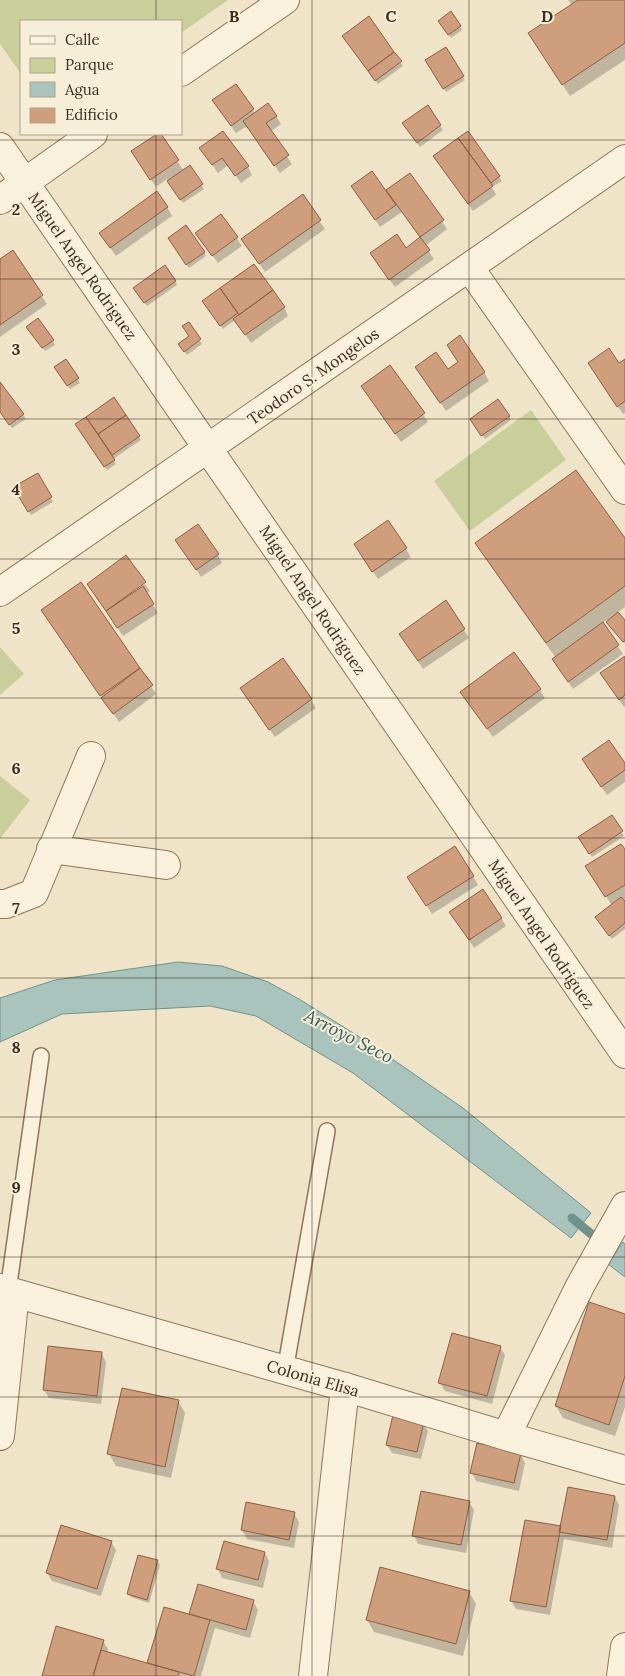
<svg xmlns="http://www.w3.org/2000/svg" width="625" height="1676" viewBox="0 0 625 1676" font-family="Lora,serif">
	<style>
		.green { fill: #c9cf9b }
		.water { fill: #a9c4bc; stroke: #6f938a }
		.shadow { fill: #0003 }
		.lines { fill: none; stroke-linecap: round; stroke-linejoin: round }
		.stream { stroke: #6f938a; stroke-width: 9 }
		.building { fill: #cf9f7d; stroke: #8d5f41 }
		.service-casing { stroke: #8d765c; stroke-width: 18 }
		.minor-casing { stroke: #8d765c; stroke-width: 30 }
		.tertiary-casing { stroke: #8d765c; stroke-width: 30 }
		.service { stroke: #faf1dc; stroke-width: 15 }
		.minor { stroke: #faf1dc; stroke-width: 28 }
		.tertiary { stroke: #faf1dc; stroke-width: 28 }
		.grid { fill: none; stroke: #3d2e20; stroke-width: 1; stroke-opacity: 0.55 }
		.labels { text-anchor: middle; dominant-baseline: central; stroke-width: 4; stroke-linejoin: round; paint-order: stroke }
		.street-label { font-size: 16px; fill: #3d2e20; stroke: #f7eed8 }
		.water-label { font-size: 18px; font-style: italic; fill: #2f5d5a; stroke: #f7eed8 }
		.grid-label { font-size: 16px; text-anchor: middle; font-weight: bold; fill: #3d2e20; stroke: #f7eed8; stroke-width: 4; stroke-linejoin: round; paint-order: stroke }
	</style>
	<rect width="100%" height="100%" fill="#f0e4c8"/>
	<path class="green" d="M 0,0 L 228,0 L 181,33 L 181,21 L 21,21 L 21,74 L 0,44 Z
		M 531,410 L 566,460 L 470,531 L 434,481 Z
		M 0,647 L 24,674 L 0,695 Z
		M 0,776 L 30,800 L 0,839 Z"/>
	<path class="water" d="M 178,962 L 222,966 L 268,982 L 299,999 L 369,1043 L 463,1108 L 591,1213 L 571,1238 L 353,1073 L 256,1016 L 210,1006 L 62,1014 L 0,1042 L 0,998 L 55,980 Z
		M 623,1242 L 625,1244 L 625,1277 L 608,1264 Z"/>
	<path class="shadow" d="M 568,0 L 625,0 L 625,60 L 570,96 L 529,34 L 572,5 Z
		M 442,25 L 460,26 L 462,30 L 451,38 Z
		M 348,44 L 395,53 L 403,66 L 378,84 Z
		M 445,49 L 465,80 L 446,92 L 427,61 Z
		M 427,107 L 443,130 L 420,147 L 406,128 Z
		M 219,109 L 253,110 L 255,114 L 276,116 L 281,124 L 270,132 L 292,164 L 280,173 L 247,126 L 236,133 Z
		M 467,132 L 502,181 L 492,187 L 496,195 L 473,211 L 435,156 Z
		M 159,134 L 184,171 L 190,167 L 204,189 L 183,203 L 167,179 L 156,187 L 133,152 Z
		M 201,149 L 248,167 L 252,175 L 241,183 L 228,165 L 218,173 Z
		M 410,175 L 447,229 L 425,246 L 434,259 L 395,287 L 377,262 L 406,249 L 421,238 L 402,212 L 380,227 L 358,195 L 386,192 Z
		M 302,196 L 325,229 L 265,272 L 248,248 Z
		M 167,207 L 172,216 L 116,256 L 100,233 Z
		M 221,216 L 242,246 L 218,263 L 202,241 Z
		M 171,242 L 204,252 L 206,256 L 189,268 Z
		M 12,252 L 47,304 L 0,337 L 0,260 Z
		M 175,281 L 177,285 L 147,306 L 137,292 Z
		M 206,305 L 284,307 L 288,316 L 251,343 L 235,320 L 223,329 Z
		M 188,324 L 202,344 L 187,355 L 180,345 L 191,337 Z
		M 30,331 L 53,341 L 55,345 L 45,351 Z
		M 625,360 L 625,413 L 623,414 L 594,372 L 619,365 Z
		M 65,361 L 80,383 L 70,389 L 58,371 Z
		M 390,366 L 428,422 L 401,442 L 367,394 Z
		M 447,371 L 484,372 L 489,381 L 446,411 L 422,375 Z
		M 1,383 L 26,419 L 12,428 L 0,411 Z
		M 113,399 L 141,440 L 113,459 L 116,464 L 107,470 L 77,425 Z
		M 509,416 L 511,420 L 485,439 L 473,423 Z
		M 37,475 L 53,502 L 31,515 L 15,488 Z
		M 388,522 L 411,557 L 378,579 L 360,552 Z
		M 625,540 L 625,607 L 617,613 L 625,622 L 625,644 L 607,620 L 602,623 L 623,654 L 573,689 L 553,659 L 556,658 L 485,558 L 476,543 Z
		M 182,548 L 218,555 L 222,563 L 201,577 Z
		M 81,584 L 156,694 L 119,722 L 42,610 Z
		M 145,584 L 150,591 L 146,594 L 158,613 L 123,636 L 93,593 L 119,600 L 120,603 Z
		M 446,602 L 469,638 L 423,669 L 405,642 Z
		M 625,657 L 625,707 L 624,707 L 607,682 Z
		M 283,660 L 316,708 L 275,737 L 247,697 Z
		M 540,690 L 545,698 L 493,737 L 467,701 Z
		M 625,765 L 625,782 L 607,795 L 588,768 Z
		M 611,816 L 624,836 L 592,857 L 580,838 Z
		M 625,852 L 625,929 L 612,939 L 599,922 L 612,906 L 587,866 Z
		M 473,876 L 478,885 L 432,914 L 414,886 Z
		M 501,918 L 506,926 L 474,948 L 456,920 Z
		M 625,1316 L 625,1407 L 615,1436 L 563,1418 L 556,1406 Z
		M 500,1347 L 505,1355 L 492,1404 L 445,1391 L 440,1383 Z
		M 102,1354 L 106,1362 L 101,1404 L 49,1398 L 44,1390 Z
		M 178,1401 L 185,1413 L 171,1478 L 116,1466 L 109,1454 Z
		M 423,1423 L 428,1431 L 421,1459 L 392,1453 L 387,1445 Z
		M 521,1455 L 525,1463 L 519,1491 L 476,1481 L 472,1473 Z
		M 615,1497 L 619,1505 L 612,1548 L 564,1539 L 550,1615 L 516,1609 L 511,1601 L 562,1527 Z
		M 469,1502 L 474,1510 L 466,1553 L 418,1544 L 414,1535 Z
		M 294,1513 L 299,1522 L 294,1548 L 247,1539 L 242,1530 Z
		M 111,1542 L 116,1550 L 101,1596 L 52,1581 L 47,1573 Z
		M 265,1553 L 269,1561 L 263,1588 L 222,1578 L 218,1569 Z
		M 157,1561 L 160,1565 L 149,1603 L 131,1597 L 128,1593 Z
		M 199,1586 L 253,1601 L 258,1610 L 250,1638 L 215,1628 L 201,1676 L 43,1676 L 103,1641 L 108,1649 L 107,1653 L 150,1665 L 190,1616 Z
		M 469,1592 L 476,1604 L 463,1656 L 374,1632 L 367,1620 Z"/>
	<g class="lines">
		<path class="stream" d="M 572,1218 L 602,1243"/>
	</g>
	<path class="building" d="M 578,0 L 625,0 L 625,43 L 562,85 L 528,33 Z
		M 451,11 L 461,26 L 448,35 L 438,21 Z
		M 369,16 L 394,52 L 368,71 L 342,36 Z
		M 446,47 L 464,76 L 443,89 L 425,60 Z
		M 394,52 L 402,61 L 375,81 L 368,71 Z
		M 236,84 L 254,109 L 231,126 L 212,100 Z
		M 268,103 L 277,116 L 266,123 L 289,155 L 274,166 L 243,121 Z
		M 428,105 L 441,125 L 417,143 L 402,123 Z
		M 223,131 L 249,166 L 235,176 L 222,158 L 212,165 L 199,148 Z
		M 468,131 L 500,176 L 491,183 L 458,138 Z
		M 157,134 L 161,134 L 179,160 L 150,180 L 131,151 Z
		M 458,138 L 493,186 L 468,204 L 433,156 Z
		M 190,165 L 203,184 L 180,200 L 167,181 Z
		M 372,171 L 396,205 L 375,220 L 351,186 Z
		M 410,173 L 444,220 L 420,237 L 386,190 Z
		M 157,191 L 168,207 L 110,248 L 99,233 Z
		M 303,194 L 321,220 L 259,264 L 241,239 Z
		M 221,214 L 238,237 L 212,256 L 195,233 Z
		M 186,225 L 205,252 L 186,265 L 168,238 Z
		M 397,234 L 406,248 L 420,237 L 430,250 L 389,280 L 370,253 Z
		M 13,250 L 43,295 L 0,325 L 0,259 Z
		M 254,264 L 273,290 L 239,315 L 220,288 Z
		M 165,265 L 176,281 L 144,303 L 133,288 Z
		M 220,288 L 238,313 L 220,326 L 202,301 Z
		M 273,290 L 285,307 L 245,335 L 233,319 Z
		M 38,318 L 54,340 L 42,348 L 26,327 Z
		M 189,322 L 201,339 L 184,352 L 178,344 L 189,336 L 182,326 Z
		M 460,335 L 485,372 L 440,403 L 415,367 L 436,352 L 448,369 L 458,362 L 447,345 Z
		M 609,348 L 619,363 L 625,359 L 625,401 L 617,407 L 588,363 Z
		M 66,359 L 79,378 L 67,386 L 54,367 Z
		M 390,365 L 425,413 L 395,434 L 361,386 Z
		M 0,382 L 24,414 L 9,425 L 0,412 Z
		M 114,397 L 126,415 L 98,434 L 86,417 Z
		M 498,399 L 510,416 L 481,436 L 470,419 Z
		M 126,415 L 140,436 L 112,455 L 98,434 Z
		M 86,417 L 115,460 L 104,467 L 75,424 Z
		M 576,470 L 625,538 L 625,586 L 546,643 L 475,543 Z
		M 38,473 L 52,497 L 28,512 L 13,487 Z
		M 388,520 L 407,548 L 372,572 L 354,544 Z
		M 198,524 L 219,554 L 196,570 L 175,540 Z
		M 126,555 L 146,582 L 106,611 L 87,584 Z
		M 81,582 L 140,668 L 100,696 L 41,610 Z
		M 143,586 L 154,604 L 117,628 L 106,611 Z
		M 446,600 L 465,629 L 418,661 L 399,634 Z
		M 618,612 L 625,620 L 625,640 L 623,642 L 606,622 Z
		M 603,622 L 619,645 L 568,682 L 552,659 Z
		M 514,652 L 541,689 L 487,729 L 460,692 Z
		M 625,656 L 625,695 L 619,700 L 600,673 Z
		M 283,658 L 312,699 L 269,730 L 240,688 Z
		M 140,668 L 153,685 L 113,714 L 101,698 Z
		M 609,740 L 625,763 L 625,770 L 601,787 L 582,759 Z
		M 612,815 L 623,831 L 589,854 L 578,837 Z
		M 621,844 L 625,849 L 625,885 L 605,897 L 585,866 Z
		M 455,846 L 474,876 L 426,906 L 407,877 Z
		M 483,889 L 502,918 L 469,940 L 449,912 Z
		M 621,897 L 625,901 L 625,923 L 609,936 L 595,917 Z
		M 589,1302 L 625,1314 L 625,1376 L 609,1425 L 555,1406 Z
		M 452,1333 L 501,1346 L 487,1396 L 438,1383 Z
		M 48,1346 L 102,1352 L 97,1396 L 43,1390 Z
		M 122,1388 L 179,1400 L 165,1467 L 107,1454 Z
		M 393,1415 L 424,1422 L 417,1452 L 386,1445 Z
		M 477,1443 L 521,1453 L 514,1483 L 470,1473 Z
		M 568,1487 L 615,1496 L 607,1540 L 559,1532 Z
		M 421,1491 L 470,1501 L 461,1545 L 412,1536 Z
		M 246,1502 L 295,1512 L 289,1540 L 241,1530 Z
		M 525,1520 L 561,1526 L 546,1607 L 510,1601 Z
		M 61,1525 L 112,1541 L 97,1589 L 46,1573 Z
		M 224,1541 L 265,1552 L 258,1580 L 216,1569 Z
		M 138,1555 L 158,1560 L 147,1600 L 127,1594 Z
		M 380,1567 L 470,1591 L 456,1644 L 366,1620 Z
		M 198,1584 L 254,1600 L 246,1630 L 189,1614 Z
		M 164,1607 L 210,1620 L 194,1676 L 147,1663 Z
		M 56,1626 L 104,1640 L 93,1676 L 42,1676 Z
		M 101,1650 L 179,1672 L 178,1676 L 93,1676 Z"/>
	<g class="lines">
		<defs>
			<path id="service" d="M 8,1291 L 41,1056
				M 285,1371 L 327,1131"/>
			<path id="minor" d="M 181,72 L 285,0
				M 0,147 L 625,1054
				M 0,200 L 93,134
				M 469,267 L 625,490
				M 0,592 L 625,159
				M 51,849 L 166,865
				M 0,904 L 6,904 L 34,893 L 91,756
				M 313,1676 L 345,1387
				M 621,1676 L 625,1647"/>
			<path id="tertiary" d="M 0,1288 L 8,1291 L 345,1387 L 506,1436 L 625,1470
				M 0,1436 L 15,1293
				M 506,1436 L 580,1286 L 625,1206"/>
		</defs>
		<use href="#service" class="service-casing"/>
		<use href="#minor" class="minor-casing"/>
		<use href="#tertiary" class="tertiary-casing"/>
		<use href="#service" class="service"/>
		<use href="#minor" class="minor"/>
		<use href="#tertiary" class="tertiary"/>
	</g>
	<path class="grid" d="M 156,0 L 156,21M 312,0 L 312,1676M 469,0 L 469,1676M 156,134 L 156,1676M 0,140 L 625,140M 0,279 L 625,279M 0,419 L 625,419M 0,559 L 625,559M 0,698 L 625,698M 0,838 L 625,838M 0,978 L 625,978M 0,1117 L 625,1117M 0,1257 L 625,1257M 0,1397 L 625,1397M 0,1536 L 625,1536"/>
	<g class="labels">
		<g class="street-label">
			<text transform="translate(83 266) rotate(55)">Miguel Angel Rodriguez</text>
			<text transform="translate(313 376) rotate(-35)">Teodoro S. Mongelos</text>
			<text transform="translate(313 600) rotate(56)">Miguel Angel Rodriguez</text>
			<text transform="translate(542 934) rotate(56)">Miguel Angel Rodriguez</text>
			<text transform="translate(313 1378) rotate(16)">Colonia Elisa</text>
		</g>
		<g class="water-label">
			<text transform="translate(349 1036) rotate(27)">Arroyo Seco</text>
		</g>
	</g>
	<g class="grid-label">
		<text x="234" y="22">B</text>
		<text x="391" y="22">C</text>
		<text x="547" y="22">D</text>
		<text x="16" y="215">2</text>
		<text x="16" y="355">3</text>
		<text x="16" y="495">4</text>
		<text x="16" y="634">5</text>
		<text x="16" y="774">6</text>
		<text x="16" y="914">7</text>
		<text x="16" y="1053">8</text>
		<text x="16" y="1193">9</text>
	</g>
	<rect x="20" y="20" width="162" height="115" fill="#f7eed8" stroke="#ada18e"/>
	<rect x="30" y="36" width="25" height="8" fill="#faf1dc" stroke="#ada18e"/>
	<text x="65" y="45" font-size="15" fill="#3d2e20">Calle</text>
	<rect x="30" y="58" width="25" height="15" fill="#c9cf9b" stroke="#ada18e"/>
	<text x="65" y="70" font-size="15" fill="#3d2e20">Parque</text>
	<rect x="30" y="82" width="25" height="15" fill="#a9c4bc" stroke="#ada18e"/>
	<text x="65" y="95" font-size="15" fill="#3d2e20">Agua</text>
	<rect x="30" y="108" width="25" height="15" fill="#cf9f7d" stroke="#ada18e"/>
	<text x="65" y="120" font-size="15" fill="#3d2e20">Edificio</text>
</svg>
